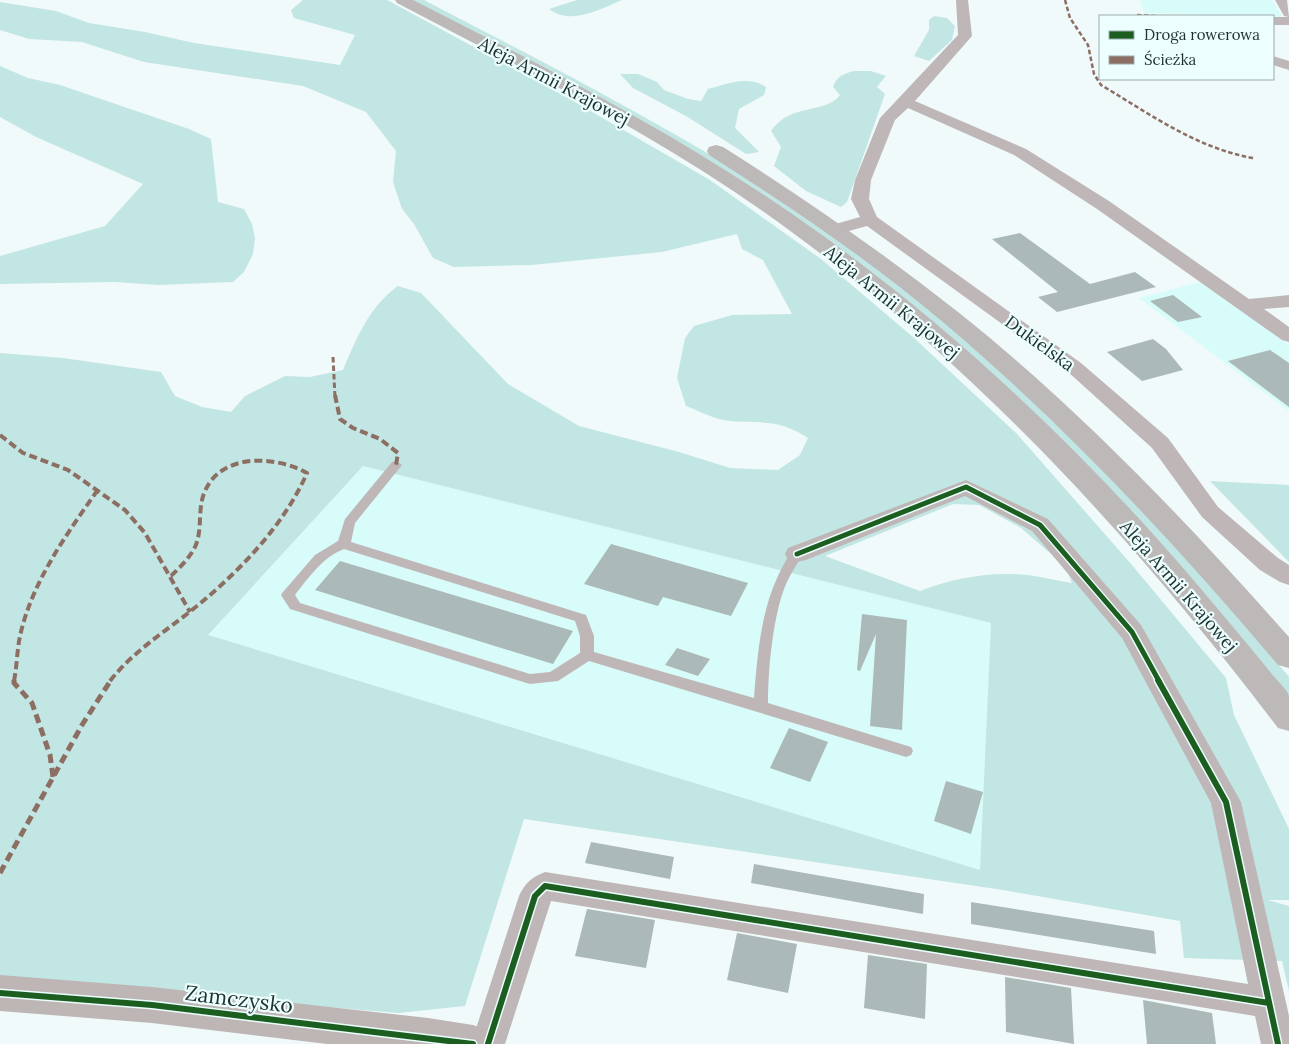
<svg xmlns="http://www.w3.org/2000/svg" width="1289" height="1044" viewBox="0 0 1289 1044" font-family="Lora,serif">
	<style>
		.built { fill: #d7fcf9 }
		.green { fill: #c2e6e3; fill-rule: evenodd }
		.building { fill: #abb9b8 }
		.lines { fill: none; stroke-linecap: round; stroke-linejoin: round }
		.lane { fill: #bfb7b7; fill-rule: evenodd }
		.street { fill: #bfb7b7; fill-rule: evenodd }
		.secondary { fill: #bdb6b5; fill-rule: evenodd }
		.primary { fill: #bdb9b9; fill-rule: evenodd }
		.quiet-far3 { stroke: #8d6e63; stroke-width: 2.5; stroke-dasharray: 4.5 2.5; stroke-linecap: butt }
		.quiet-far2 { stroke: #8d6e63; stroke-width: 3; stroke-dasharray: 5.5 3; stroke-linecap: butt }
		.quiet-far1 { stroke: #8d6e63; stroke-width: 4; stroke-dasharray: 8 4; stroke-linecap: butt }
		.quiet { stroke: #8d6e63; stroke-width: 5; stroke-dasharray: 9 5; stroke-linecap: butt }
		.cycleway-far1-casing { stroke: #ecfefd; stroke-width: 8 }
		.cycleway-casing { stroke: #ecfefd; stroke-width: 9 }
		.cycleway-far1 { stroke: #1b5e20; stroke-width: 5 }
		.cycleway { stroke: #1b5e20; stroke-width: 6 }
		.labels { text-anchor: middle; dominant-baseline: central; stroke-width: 4.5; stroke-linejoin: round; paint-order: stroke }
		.street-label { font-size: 18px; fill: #1e312f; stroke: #ecfefd }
		.near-street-label { font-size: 21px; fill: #1e312f; stroke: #ecfefd }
	</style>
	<rect width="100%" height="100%" fill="#f0fafa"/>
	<path class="built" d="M 1140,0 L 1272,0 L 1282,16 L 1273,19 L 1273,16 L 1144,13 Z
		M 1201,282 L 1289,345 L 1289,411 L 1139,298 Z
		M 363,466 L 991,623 L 980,871 L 207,635 Z"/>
	<path class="green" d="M 303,0 L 387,0 L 561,94 L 710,180 L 821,259 L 913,337 L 1017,434 L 1132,565 L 1226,678 L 1234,715 L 1289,829 L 1289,900 L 1268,900 L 1289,906 L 1289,991 L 1282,961 L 1184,958 L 1180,921 L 1003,890 L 524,819 L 465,1006 L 398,1013 L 0,979 L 0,353 L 63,358 L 161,372 L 175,396 L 202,407 L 231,412 L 245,396 L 285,376 L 310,377 L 343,370 C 357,337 369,307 398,286 L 421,293 L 508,384 L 579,426 L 679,452 L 730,468 L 778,470 L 800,455 L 808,438 C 777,418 764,424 730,421 C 716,420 699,411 686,406 L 677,378 L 685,338 L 694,326 L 732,315 L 792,314 L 763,260 L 742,249 L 737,234 L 662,252 L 532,265 L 454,267 L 433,258 L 414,224 L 402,209 L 393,182 L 396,151 L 366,112 L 303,86 L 144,62 L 82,42 L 29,39 L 0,30 L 0,2 L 56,11 L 89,23 L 145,32 L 194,43 L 340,65 L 355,35 L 294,18 L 291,10 ZM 363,466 L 991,623 L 980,870 L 208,635 ZM 953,504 L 979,505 L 1021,528 L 1065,566 L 1072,583 C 1056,581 1041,576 1026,575 C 990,571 953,578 920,591 L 825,556 Z
		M 412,0 L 424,0 C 554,68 685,134 807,216 C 992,340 1146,507 1289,677 L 1289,700 L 1187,576 L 831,243 Z
		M 577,0 L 622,0 C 600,9 571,26 549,9 Z
		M 934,16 L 947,18 L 955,26 L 952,40 L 929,61 L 914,56 L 929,30 L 929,20 Z
		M 0,66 L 28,78 L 60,85 L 189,129 L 211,139 L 218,202 L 244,209 L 252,224 L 255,238 L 253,254 L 244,272 L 233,282 L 158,285 L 115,282 L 0,284 L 0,256 L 105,226 L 143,184 L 36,137 L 0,117 Z
		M 854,71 L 871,71 L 886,76 L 877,87 L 885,94 L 847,202 L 841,207 L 806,191 L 774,166 L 781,147 L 771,131 C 791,102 825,115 840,95 L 833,87 C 837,76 843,74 854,71 Z
		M 620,74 L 638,74 L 657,82 L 664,90 L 688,99 L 701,101 L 708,89 C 727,84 748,75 766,87 L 764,95 L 739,109 L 735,128 L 759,152 L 746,154 L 686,116 L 633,88 Z
		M 1210,481 L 1289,485 L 1289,562 Z"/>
	<path class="building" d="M 1020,233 L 1090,284 L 1135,272 L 1156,287 L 1057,312 L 1038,297 L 1058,292 L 992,239 Z
		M 1173,295 L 1202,317 L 1178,322 L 1150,301 Z
		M 1153,339 L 1166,349 L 1183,370 L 1142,381 L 1107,352 Z
		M 1270,350 L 1289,363 L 1289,407 L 1228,361 Z
		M 611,544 L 748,583 L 731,616 L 663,597 L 658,606 L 584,584 Z
		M 340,561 L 573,631 L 553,664 L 315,590 Z
		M 862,614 L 907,620 L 902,730 L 870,726 L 876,634 L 860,671 L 857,670 Z
		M 677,648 L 710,659 L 698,676 L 665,665 Z
		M 789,728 L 828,742 L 810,782 L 770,768 Z
		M 946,781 L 983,792 L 971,834 L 934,821 Z
		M 591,842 L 674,857 L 670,879 L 585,863 Z
		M 754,864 L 924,894 L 923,914 L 751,883 Z
		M 971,902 L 1154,931 L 1156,954 L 971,924 Z
		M 587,909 L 655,920 L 646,968 L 575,956 Z
		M 737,933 L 797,944 L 788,993 L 727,980 Z
		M 868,955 L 927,964 L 925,1019 L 864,1008 Z
		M 1005,977 L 1071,988 L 1074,1044 L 1006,1032 Z
		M 1143,1000 L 1212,1013 L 1216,1044 L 1147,1044 Z"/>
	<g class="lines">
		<path class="lane" d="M 396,461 L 402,465 L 355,523 L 351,542 L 586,615 L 594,636 L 594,652 L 754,698 C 758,646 762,595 792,551 L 802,551 L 803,554 C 797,564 791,573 786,584 C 773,615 768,669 768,703 L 911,747 L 913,751 L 911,755 L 906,757 L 589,661 L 558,681 L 530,684 L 290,609 L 281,595 L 283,592 L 315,555 L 338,541 L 345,519 L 392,462 ZM 344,549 L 575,621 L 580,636 L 580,653 L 550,672 L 530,674 L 300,603 L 295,595 C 309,577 323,557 344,549 Z"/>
		<path class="street" d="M 956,0 L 968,0 L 972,36 L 915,101 L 1026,149 L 1109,201 L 1249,299 L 1289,295 L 1289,307 L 1264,309 L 1289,327 L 1289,342 L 1282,340 L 1097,209 L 1014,155 L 908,108 L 895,120 L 871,180 L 869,199 L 877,217 L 1081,363 L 1168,438 L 1218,507 L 1278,558 L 1289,565 L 1289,585 L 1280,582 L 1260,570 L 1202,517 L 1152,448 L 1067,371 L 867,226 L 838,234 L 832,233 L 829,229 L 832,225 L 860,217 L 851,199 L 855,180 L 880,118 L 958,35 Z
			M 1275,0 L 1287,0 L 1289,17 L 1284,16 Z
			M 1273,17 L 1289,17 L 1289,25 L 1273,25 Z
			M 1273,56 L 1289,61 L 1289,70 L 1273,65 Z
			M 966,480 L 1048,519 L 1141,625 L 1241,802 L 1289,1016 L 1289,1044 L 1261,1044 L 1255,1016 L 551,901 L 505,1044 L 471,1044 L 519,896 C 525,883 532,877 545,872 L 1248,984 L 1211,803 L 1122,638 L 1032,531 L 965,496 L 806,560 L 797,562 L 788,560 L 785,554 L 788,548 Z"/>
		<path class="secondary" d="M 0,975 L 152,987 L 428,1018 L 473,1025 L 487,1030 L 493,1044 L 327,1044 L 152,1023 L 0,1011 Z"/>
		<path class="primary" d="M 395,0 L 413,0 C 537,63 661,125 776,203 C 932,308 1074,440 1196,583 C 1221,613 1247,643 1271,673 C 1276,680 1287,689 1289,696 C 1289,706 1289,721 1289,731 L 1278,728 C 1129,532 966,355 764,212 C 649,131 521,68 397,3 Z
			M 716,145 L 723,147 C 804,198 882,252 958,312 C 1079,408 1186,521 1289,637 L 1289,668 L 1278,665 C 1175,543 1067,427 944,323 C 871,261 791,207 709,155 L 707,151 L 709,147 Z"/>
		<path class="quiet-far3" d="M 1065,0 L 1070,18 L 1088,45 L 1094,74 L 1101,85 C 1150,114 1196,148 1253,158
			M 1137,15 L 1158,16"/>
		<path class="quiet-far2" d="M 333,357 L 335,397"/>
		<path class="quiet-far1" d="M 335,395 L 340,419 L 353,428 L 380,439 L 398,453 L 396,465
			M 0,435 L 23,453 L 68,470 L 125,510 L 145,533 L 190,612
			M 14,681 C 17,666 17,650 20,636 C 32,582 66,535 97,491
			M 110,681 C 132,653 160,635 187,614 C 234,577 283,528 307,473 C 277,456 222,452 205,491 C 197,508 203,530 195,547 C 189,559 179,568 170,577"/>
		<path class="quiet" d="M 14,680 L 14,683 L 32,703 L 50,755 L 53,777
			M 0,873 L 82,725 L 111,680"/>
		<defs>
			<path id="cycleway-far1" d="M 797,554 L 966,487 L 1040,525 L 1132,632 L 1159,681"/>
			<path id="cycleway" d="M 1158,680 L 1226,802 L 1278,1044
				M 0,993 L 152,1005 L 473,1044
				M 488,1044 L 535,896 L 545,886 L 1269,1003"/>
		</defs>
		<use href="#cycleway-far1" class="cycleway-far1-casing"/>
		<use href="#cycleway" class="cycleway-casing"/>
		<use href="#cycleway-far1" class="cycleway-far1"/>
		<use href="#cycleway" class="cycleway"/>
	</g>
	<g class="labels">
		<g class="street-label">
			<text transform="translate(554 81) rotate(28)">Aleja Armii Krajowej</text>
			<text transform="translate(892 302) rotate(39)">Aleja Armii Krajowej</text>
			<text transform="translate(1040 343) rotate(36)">Dukielska</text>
			<text transform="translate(1179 586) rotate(49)">Aleja Armii Krajowej</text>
		</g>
		<g class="near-street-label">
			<text transform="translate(239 999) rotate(7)">Zamczysko</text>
		</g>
	</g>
	<rect x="1099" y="15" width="175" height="65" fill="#ecfefd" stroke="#9aacab"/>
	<rect x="1109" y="31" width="25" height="8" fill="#1b5e20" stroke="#9aacab"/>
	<text x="1144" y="40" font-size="15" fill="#1e312f">Droga rowerowa</text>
	<rect x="1109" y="56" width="25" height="8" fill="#8d6e63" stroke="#9aacab"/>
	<text x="1144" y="65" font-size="15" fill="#1e312f">Ścieżka</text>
</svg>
